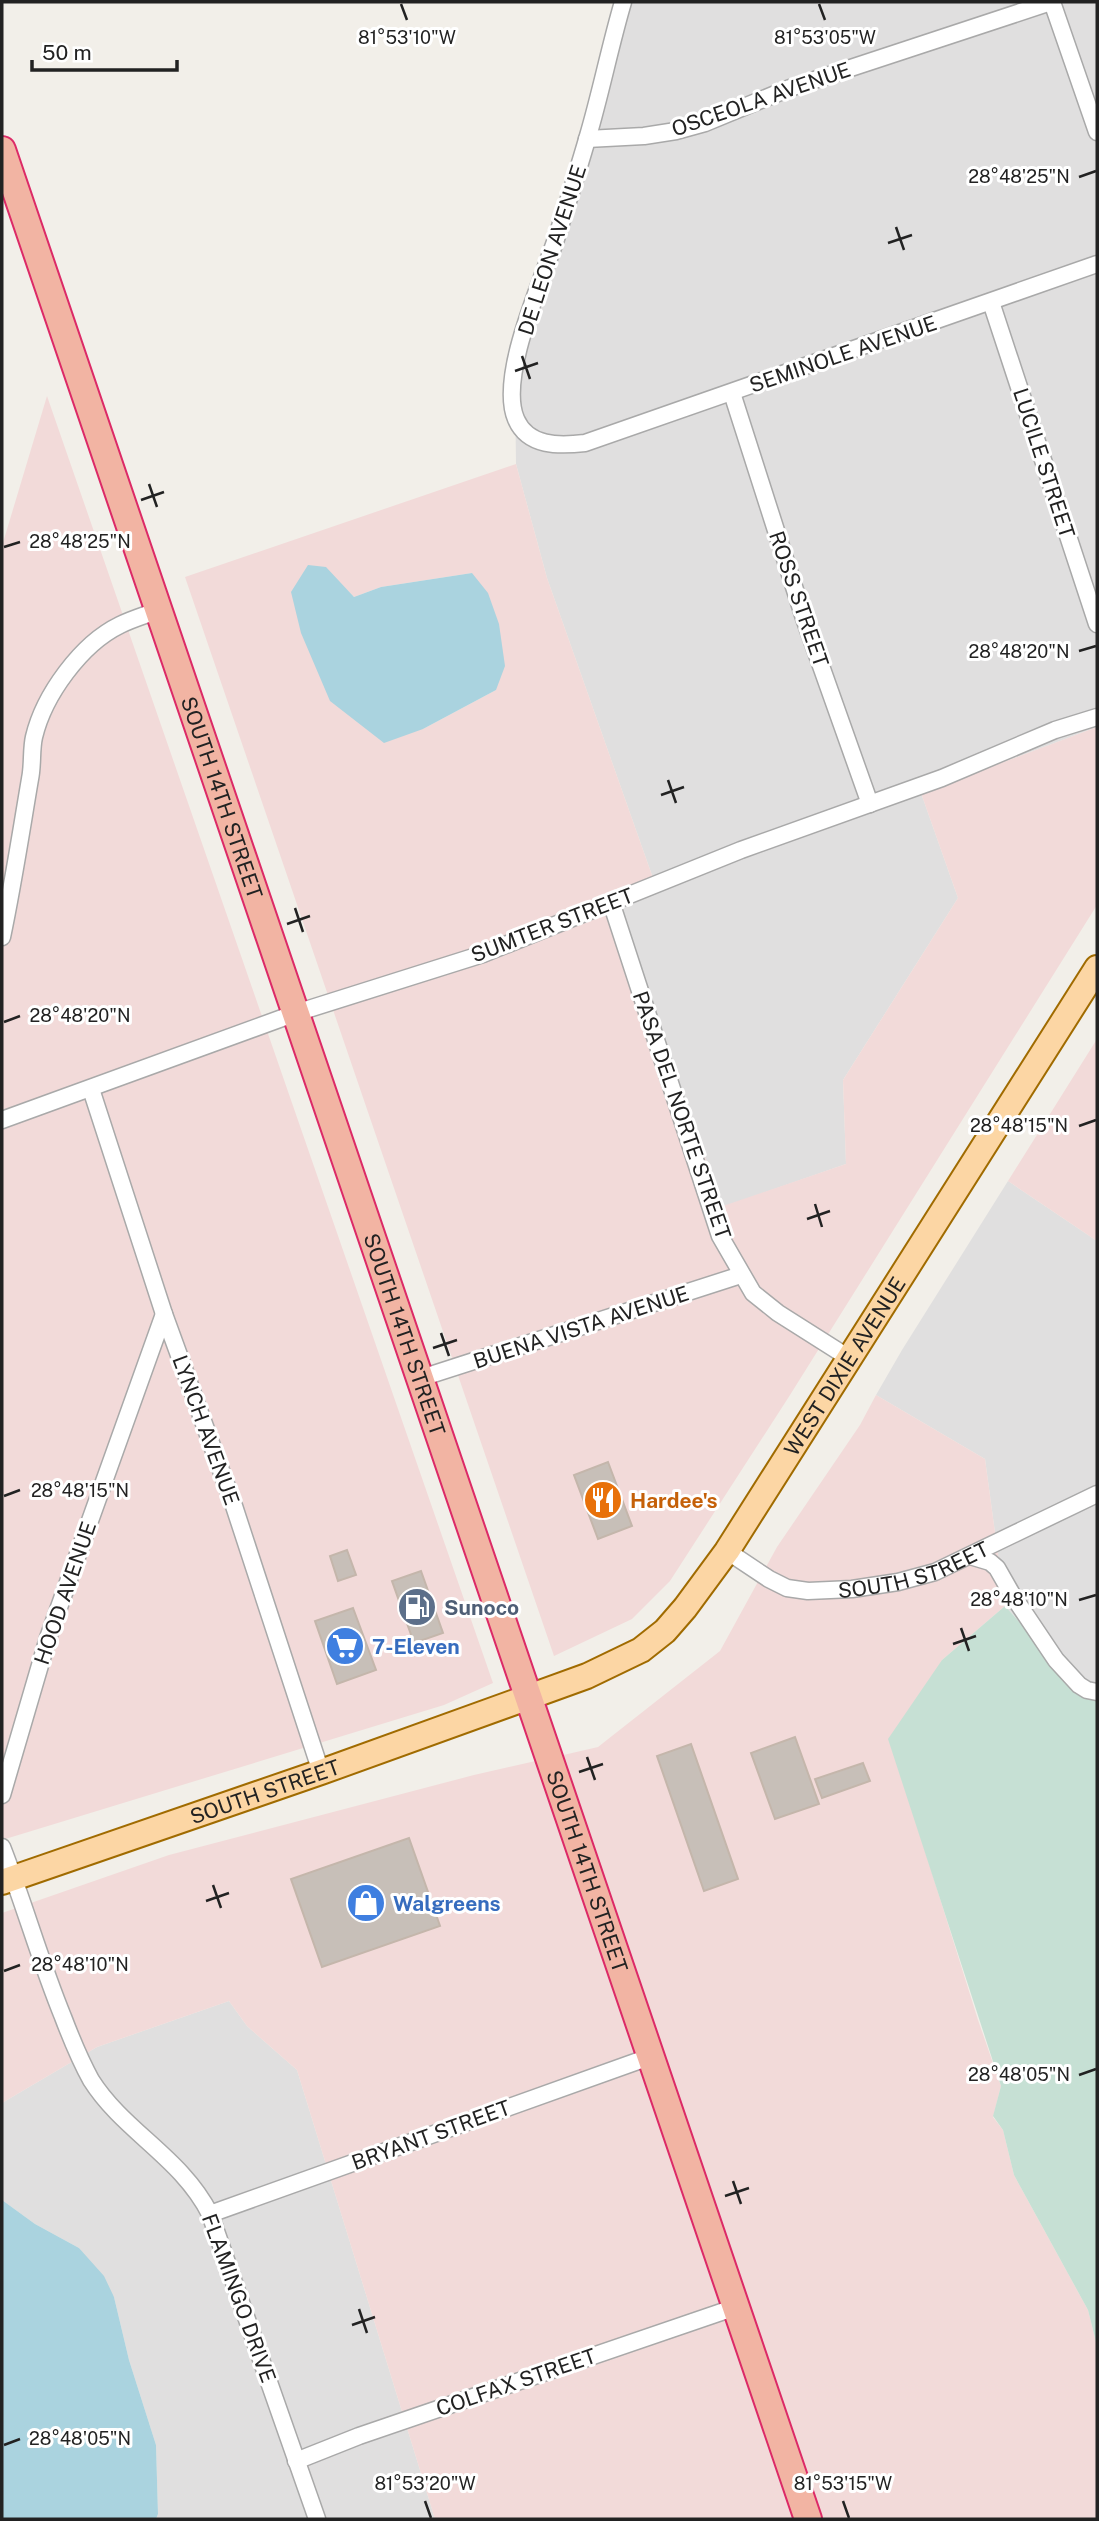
<svg xmlns="http://www.w3.org/2000/svg" width="1099" height="2521" viewBox="0 0 1099 2521" font-family="'Public Sans',sans-serif">
	<style>
		.residential { fill: #e0dfdf }
		.commercial { fill: #f2dad9; fill-rule: evenodd }
		.wetland { fill: #c6e0d4 }
		.water { fill: #aad3df }
		.building { fill: #c7bfb8; stroke: #c4b6ab; stroke-width: 2 }
		.lines { fill: none; stroke-linecap: round; stroke-linejoin: round }
		.minor-casing { stroke: #a9a9a9; stroke-width: 19 }
		.primary-casing { stroke: #a06b00; stroke-width: 28 }
		.trunk-casing { stroke: #dc2a67; stroke-width: 30 }
		.minor { stroke: #fff; stroke-width: 16 }
		.primary { stroke: #fcd6a4; stroke-width: 24 }
		.trunk { stroke: #f2b4a3; stroke-width: 26 }
		.ticks { fill: none; stroke: #222; stroke-width: 2.5 }
		.labels { text-anchor: middle; dominant-baseline: central; stroke-width: 6; stroke-linejoin: round; paint-order: stroke }
		.street-label { font-size: 21px; fill: #222; stroke: #fff }
		.food-label { font-size: 21px; font-weight: bold; fill: #c56008; stroke: #fff; text-anchor: start }
		.service-label { font-size: 21px; font-weight: bold; fill: #4e5e75; stroke: #fff; text-anchor: start }
		.shop-label { font-size: 21px; font-weight: bold; fill: #366cbe; stroke: #fff; text-anchor: start }
		.ticks-label { font-size: 18px; text-anchor: middle; fill: #222; stroke: #fff; stroke-width: 6; stroke-linejoin: round; paint-order: stroke }
	</style>
	<rect width="100%" height="100%" fill="#f2efe9"/>
	<path class="residential" d="M 624,2 L 1097,2 L 1097,727 L 921,793 L 958,898 L 843,1080 L 846,1164 L 723,1207 L 610,897 L 654,881 L 547,578 L 516,464 L 515,385 Z
		M 1008,1181 L 1097,1241 L 1097,1692 L 1056,1663 L 1005,1606 L 985,1459 L 876,1395 L 902,1350 Z
		M 229,2001 L 247,2026 L 297,2070 L 435,2519 L 156,2519 L 158,2514 L 156,2445 L 129,2360 L 114,2297 L 79,2248 L 35,2224 L 2,2200 L 2,2103 L 97,2047 Z"/>
	<path class="commercial" d="M 47,396 L 493,1683 L 444,1705 L 2,1840 L 2,546 Z
		M 516,464 L 547,578 L 654,881 L 610,897 L 723,1206 L 846,1164 L 843,1080 L 958,898 L 921,793 L 1097,727 L 1097,905 L 790,1395 L 670,1581 L 632,1619 L 554,1656 L 185,577 ZM 472,573 L 496,690 L 423,729 L 341,584 L 354,597 L 381,587 Z
		M 1097,1039 L 1097,1241 L 1008,1181 Z
		M 876,1395 L 985,1459 L 1005,1606 L 942,1660 L 912,1809 L 978,2020 L 1001,2086 L 993,2117 L 1003,2130 L 1014,2175 L 1088,2310 L 1097,2346 L 1097,2519 L 819,2519 L 559,1756 L 598,1747 L 720,1651 L 777,1547 L 860,1425 Z
		M 540,1760 L 798,2519 L 435,2519 L 297,2070 L 247,2026 L 229,2001 L 97,2047 L 2,2103 L 2,1913 L 169,1855 L 474,1775 Z"/>
	<path class="wetland" d="M 1005,1606 L 1056,1663 L 1097,1692 L 1097,2346 L 1088,2310 L 1014,2175 L 1003,2130 L 993,2116 L 1001,2086 L 888,1739 L 942,1660 Z"/>
	<path class="water" d="M 308,565 L 326,567 L 354,597 L 381,587 L 472,573 L 488,593 L 499,624 L 505,666 L 496,690 L 423,729 L 384,743 L 330,701 L 301,633 L 291,592 Z
		M 2,2200 L 35,2224 L 79,2248 L 104,2276 L 114,2297 L 129,2360 L 156,2445 L 158,2514 L 156,2519 L 2,2519 Z"/>
	<path class="building" d="M 608,1462 L 632,1526 L 598,1539 L 574,1475 Z
		M 347,1550 L 356,1575 L 338,1581 L 330,1556 Z
		M 421,1571 L 443,1633 L 414,1643 L 392,1581 Z
		M 353,1608 L 376,1670 L 337,1684 L 315,1621 Z
		M 795,1737 L 819,1804 L 775,1819 L 751,1753 Z
		M 691,1744 L 738,1879 L 704,1891 L 657,1756 Z
		M 863,1763 L 870,1781 L 822,1798 L 815,1779 Z
		M 409,1838 L 440,1926 L 322,1967 L 291,1879 Z"/>
	<g class="lines">
		<defs>
			<g id="minor">
				<path d="M 623,2 C 610,46 601,92 588,136 C 578,171 567,205 556,239 C 542,281 498,377 516,419 C 528,447 559,446 585,443 L 1097,264"/>
				<path d="M 1052,2 L 1097,132"/>
				<path d="M 587,139 L 644,136 L 676,131 L 705,123 L 790,88 L 1051,2"/>
				<path d="M 991,302 L 1097,624"/>
				<path d="M 732,393 L 804,618 L 870,804"/>
				<path d="M 611,902 L 720,1236 L 753,1293 L 778,1313 L 849,1358"/>
				<path d="M 2,937 C 13,885 21,832 30,779 C 33,765 31,750 34,737 C 44,695 81,644 120,625 C 132,619 146,615 159,610"/>
				<path d="M 91,1089 L 164,1314 L 234,1506 L 321,1772"/>
				<path d="M 2,1120 L 296,1013 L 483,954 L 741,850 L 942,778 L 1055,730 L 1097,717"/>
				<path d="M 421,1378 L 741,1275"/>
				<path id="s1" d="M 727,1551 L 769,1579 L 787,1588 L 808,1591 L 852,1589 L 898,1582 L 935,1572 L 1097,1494"/>
				<path d="M 970,1556 L 990,1562 L 997,1568 L 1013,1596 L 1056,1660 L 1079,1685 L 1087,1690 L 1097,1692"/>
				<path d="M 2,1795 L 48,1638 L 164,1314"/>
				<path d="M 2,1847 C 24,1903 40,1961 63,2017 C 71,2038 80,2060 91,2080 C 124,2132 181,2157 210,2214 L 317,2519"/>
				<path d="M 210,2214 L 652,2056"/>
				<path d="M 296,2461 L 359,2436 L 736,2307"/>
			</g>
			<g id="primary">
				<path id="s2" d="M 2,1882 L 321,1772 L 587,1676 L 641,1650 L 665,1631 L 685,1608 L 727,1551 L 1097,968"/>
			</g>
			<g id="trunk">
				<path id="s3" d="M 2,150 L 808,2519"/>
			</g>
		</defs>
		<use href="#minor" class="minor-casing"/>
		<use href="#primary" class="primary-casing"/>
		<use href="#trunk" class="trunk-casing"/>
		<use href="#minor" class="minor"/>
		<use href="#primary" class="primary"/>
		<use href="#trunk" class="trunk"/>
	</g>
	<path class="ticks" d="M 401,4 L 407,20M 819,4 L 825,20M 1079,177 L 1096,171M 896,227 L 904,250M 888,243 L 912,235M 522,356 L 530,379M 515,371 L 538,363M 149,484 L 157,507M 141,500 L 164,492M 4,547 L 20,542M 1079,651 L 1096,646M 668,780 L 676,803M 661,795 L 684,787M 295,908 L 303,932M 287,924 L 310,916M 4,1022 L 20,1016M 1079,1126 L 1096,1120M 815,1204 L 822,1227M 807,1219 L 830,1211M 441,1333 L 449,1356M 433,1348 L 457,1340M 4,1496 L 20,1490M 1079,1600 L 1096,1595M 961,1628 L 969,1651M 953,1644 L 976,1636M 587,1757 L 595,1780M 579,1772 L 603,1764M 213,1885 L 221,1908M 206,1901 L 229,1893M 4,1971 L 20,1965M 1079,2075 L 1096,2069M 733,2181 L 741,2204M 725,2196 L 749,2188M 359,2309 L 367,2333M 352,2325 L 375,2317M 4,2445 L 20,2439M 425,2501 L 431,2518M 843,2501 L 849,2518"/>
	<defs>
		<symbol id="restaurant-disc" viewBox="-11 -11 22 22"><circle r="9.5" fill="#e8710a" stroke="#fff"/><path d="M-5-6h1v4h1v-4h1v4h1v-4h1v5L-1.5 .5V6h-2V.5L-5-1ZM5-6V6H3V1.5H1.5Q1.5-4 5-6Z" fill="#fff"/></symbol>
		<symbol id="fuel-disc" viewBox="-11 -11 22 22"><circle r="9.5" fill="#5c6f8a" stroke="#fff"/><path d="M-5.5-6h7V0h2V4h1.3V-2.5L3-4.5l.8-.8L6-3V5H2.5V1h-1V6h-7ZM-4.2-4.7v3.2H.2V-4.7Z" fill="#fff"/></symbol>
		<symbol id="supermarket-disc" viewBox="-11 -11 22 22"><circle r="9.5" fill="#3f7fe0" stroke="#fff"/><path d="M-6-5.5h2.5l.6 2H6L4.5 2H-2.5L-4.4-4H-6ZM-1.5 3.2a1.3 1.3 0 1 0 .1 0ZM3 3.2a1.3 1.3 0 1 0 .1 0Z" fill="#fff"/></symbol>
		<symbol id="shop-disc" viewBox="-11 -11 22 22"><circle r="9.5" fill="#3f7fe0" stroke="#fff"/><path d="M-5-2.5h2.3a2.7 3.5 0 0 1 5.4 0H5L5.5 6h-11ZM-1.5-2.5h3a1.5 2.3 0 0 0-3 0Z" fill="#fff"/></symbol>
	</defs>
	<g fill-rule="evenodd">
		<use href="#restaurant-disc" x="581" y="1478" width="44" height="44"/>
		<use href="#fuel-disc" x="395" y="1585" width="44" height="44"/>
		<use href="#supermarket-disc" x="323" y="1624" width="44" height="44"/>
		<use href="#shop-disc" x="344" y="1881" width="44" height="44"/>
	</g>
	<g class="labels">
		<g class="street-label">
			<text transform="translate(761 99) rotate(-19)">OSCEOLA AVENUE</text>
			<text transform="translate(552 250) rotate(-72)">DE LEON AVENUE</text>
			<text transform="translate(843 354) rotate(-19)">SEMINOLE AVENUE</text>
			<text transform="translate(1044 463) rotate(72)">LUCILE STREET</text>
			<text transform="translate(799 599) rotate(71)">ROSS STREET</text>
			<text stroke="none"><textPath href="#s3" startOffset="684">SOUTH 14TH STREET</textPath></text>
			<text transform="translate(552 925) rotate(-21)">SUMTER STREET</text>
			<text transform="translate(682 1115) rotate(71)">PASA DEL NORTE STREET</text>
			<text transform="translate(581 1327) rotate(-18)">BUENA VISTA AVENUE</text>
			<text stroke="none"><textPath href="#s3" startOffset="1251">SOUTH 14TH STREET</textPath></text>
			<text stroke="none"><textPath href="#s2" startOffset="1031">WEST DIXIE AVENUE</textPath></text>
			<text transform="translate(206 1430) rotate(70)">LYNCH AVENUE</text>
			<text stroke="none"><textPath href="#s1" startOffset="200">SOUTH STREET</textPath></text>
			<text transform="translate(65 1593) rotate(-71)">HOOD AVENUE</text>
			<text stroke="none"><textPath href="#s2" startOffset="278">SOUTH STREET</textPath></text>
			<text stroke="none"><textPath href="#s3" startOffset="1818">SOUTH 14TH STREET</textPath></text>
			<text transform="translate(431 2135) rotate(-20)">BRYANT STREET</text>
			<text transform="translate(239 2298) rotate(70)">FLAMINGO DRIVE</text>
			<text transform="translate(516 2382) rotate(-19)">COLFAX STREET</text>
		</g>
		<g class="food-label">
			<text x="630" y="1500">Hardee's</text>
		</g>
		<g class="service-label">
			<text x="444" y="1607">Sunoco</text>
		</g>
		<g class="shop-label">
			<text x="372" y="1646">7-Eleven</text>
			<text x="393" y="1903">Walgreens</text>
		</g>
	</g>
	<g class="ticks-label">
		<text x="407" y="44">81°53'10"W</text>
		<text x="825" y="44">81°53'05"W</text>
		<text x="1019" y="183">28°48'25"N</text>
		<text x="80" y="548">28°48'25"N</text>
		<text x="1019" y="658">28°48'20"N</text>
		<text x="80" y="1022">28°48'20"N</text>
		<text x="1019" y="1132">28°48'15"N</text>
		<text x="80" y="1497">28°48'15"N</text>
		<text x="1019" y="1606">28°48'10"N</text>
		<text x="80" y="1971">28°48'10"N</text>
		<text x="1019" y="2081">28°48'05"N</text>
		<text x="80" y="2445">28°48'05"N</text>
		<text x="425" y="2490">81°53'20"W</text>
		<text x="843" y="2490">81°53'15"W</text>
	</g>
	<rect width="1099" height="2521" fill="none" stroke="#222222" stroke-width="7"/>
	<path d="M32 60v10h145v-10" fill="none" stroke="#222222" stroke-width="3.5"/>
	<text x="42" y="60" font-size="21" fill="#222222" stroke="#ffffff" stroke-width="5" paint-order="stroke">50 m</text>
</svg>
